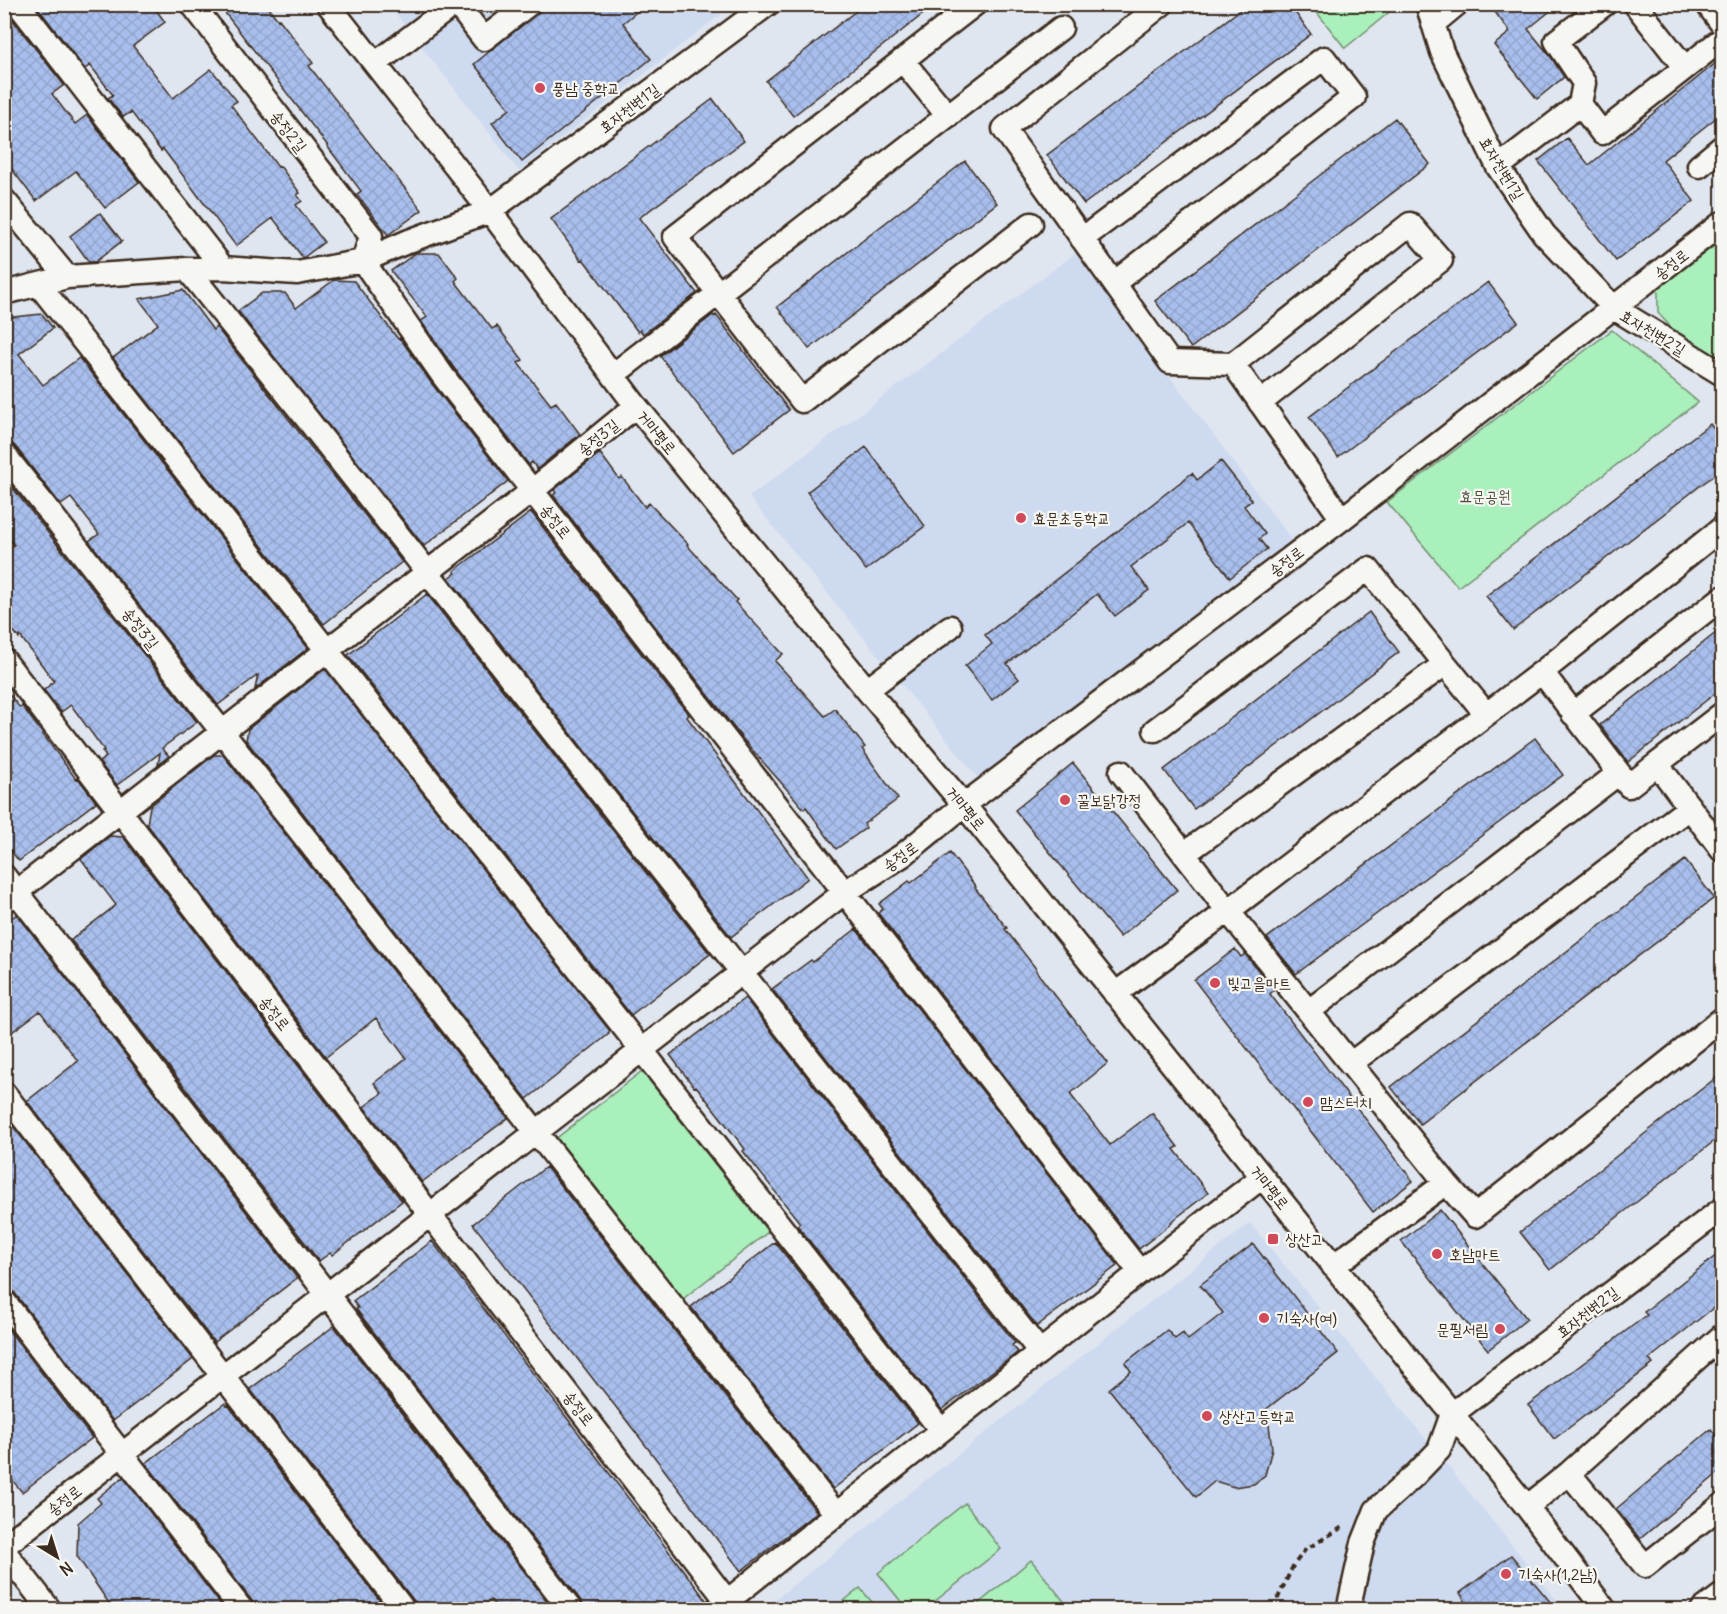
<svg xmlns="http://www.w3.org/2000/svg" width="1727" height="1614" viewBox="0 0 1727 1614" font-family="Delius,'Poor Story',sans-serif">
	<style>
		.built { fill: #cedaef }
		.green { fill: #aaf0bc; stroke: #728d6d; stroke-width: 1.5 }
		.building { fill: url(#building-cross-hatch); stroke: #3b2a1e; stroke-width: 1.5 }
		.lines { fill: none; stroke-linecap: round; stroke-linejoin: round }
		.minor-casing { stroke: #3b2a1e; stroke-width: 27 }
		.path { stroke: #3b2a1e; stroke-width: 4; stroke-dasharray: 6 4.5; stroke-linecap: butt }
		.minor { stroke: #f6f6f2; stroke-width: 22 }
		.poi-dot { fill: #d1495b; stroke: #f6f6f2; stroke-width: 2 }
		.labels { text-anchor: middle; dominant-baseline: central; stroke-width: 4.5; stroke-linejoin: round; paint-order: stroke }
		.poi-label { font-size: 16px; fill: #3b2a1e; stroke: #f6f6f2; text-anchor: start }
		.street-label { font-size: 16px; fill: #3b2a1e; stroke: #f6f6f2 }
		.park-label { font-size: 16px; fill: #51523e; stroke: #f6f6f2 }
	</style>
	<defs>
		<pattern id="building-cross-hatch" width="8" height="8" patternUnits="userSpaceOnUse" patternTransform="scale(1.5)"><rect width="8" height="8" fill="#a8bfed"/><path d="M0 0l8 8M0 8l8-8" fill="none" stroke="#92a4cb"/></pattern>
	</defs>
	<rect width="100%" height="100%" fill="#dfe6f0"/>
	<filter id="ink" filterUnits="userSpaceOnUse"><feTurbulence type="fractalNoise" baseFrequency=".0167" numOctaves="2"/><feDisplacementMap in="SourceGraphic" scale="12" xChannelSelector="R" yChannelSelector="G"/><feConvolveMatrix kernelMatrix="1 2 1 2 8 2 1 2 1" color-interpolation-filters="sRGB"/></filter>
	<g filter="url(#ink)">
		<path class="built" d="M 389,5 L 733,5 L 519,171 Z
			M 1077,252 L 1292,540 L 978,778 L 749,497 Z
			M 1250,1223 L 1564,1609 L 762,1610 Z"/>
		<path class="green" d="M 1311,5 L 1398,5 L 1345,48 Z
			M 1722,240 L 1722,360 L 1688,346 L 1658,313 L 1658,288 Z
			M 1612,330 L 1698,402 L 1458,587 L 1387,502 Z
			M 642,1071 L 768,1232 L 679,1302 L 553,1141 Z
			M 965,1503 L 1001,1549 L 925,1609 L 907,1609 L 878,1573 Z
			M 1031,1560 L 1070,1609 L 972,1609 Z
			M 860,1588 L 878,1609 L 834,1609 Z"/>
		<path class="building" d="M 35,4 L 152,4 L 165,22 L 133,46 L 173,98 L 211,69 L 237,101 L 231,105 L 278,167 L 280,166 L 300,193 L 297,195 L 302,201 L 296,205 L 324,242 L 303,258 L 273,218 L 236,246 L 163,149 L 161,151 L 131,112 L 123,117 L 108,98 L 113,95 L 90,65 L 85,69 Z
			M 218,4 L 266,4 L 278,20 L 279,19 L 313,63 L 309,66 L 422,210 L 388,235 L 357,194 L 361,191 L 327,146 L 328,146 Z
			M 548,4 L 646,4 L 623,23 L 651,59 L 522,162 L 492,123 L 510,109 L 474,64 Z
			M 865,4 L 936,4 L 793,116 L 766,81 Z
			M 1248,4 L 1289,4 L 1311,34 L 1084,204 L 1047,155 Z
			M 1489,4 L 1559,4 L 1528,29 L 1551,57 L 1564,77 L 1537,99 L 1494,45 L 1510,32 Z
			M 12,19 L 64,85 L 52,94 L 75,124 L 87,115 L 139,182 L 105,208 L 76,171 L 36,201 L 4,159 L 4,25 Z
			M 1722,58 L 1722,113 L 1663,160 L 1694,201 L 1616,261 L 1538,161 L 1567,138 L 1589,165 Z
			M 713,99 L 744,141 L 639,218 L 697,293 L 643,334 L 640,330 L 638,332 L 583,259 L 581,260 L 551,219 Z
			M 1395,118 L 1430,164 L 1191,348 L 1155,301 Z
			M 965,161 L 997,203 L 809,349 L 777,307 Z
			M 100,213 L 122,241 L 95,262 L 89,262 L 70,236 Z
			M 416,253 L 439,253 L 458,278 L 455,281 L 492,329 L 497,326 L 523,360 L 518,363 L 551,405 L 556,402 L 580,434 L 537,469 L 532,462 L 529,465 L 454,368 L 421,321 L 427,317 L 391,271 Z
			M 334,280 L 354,281 L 398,339 L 400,338 L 432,384 L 508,481 L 424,546 L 238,311 L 262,293 L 285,293 L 296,308 Z
			M 1488,282 L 1518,322 L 1338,457 L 1309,417 Z
			M 183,290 L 213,330 L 216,327 L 402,562 L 324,624 L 113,358 L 158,324 L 139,299 Z
			M 42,314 L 53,328 L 19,354 L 43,385 L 79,358 L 308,648 L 255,689 L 258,675 L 218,705 L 89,541 L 99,534 L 71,498 L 61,505 L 15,446 L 10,442 L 4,441 L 4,318 Z
			M 713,315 L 714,316 L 716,315 L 789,410 L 734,452 L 660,356 Z
			M 1710,424 L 1722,439 L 1722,469 L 1513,630 L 1486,596 Z
			M 866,447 L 925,526 L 866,570 L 807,492 Z
			M 600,453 L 619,479 L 622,477 L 645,507 L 649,503 L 688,544 L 687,545 L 737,600 L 735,602 L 783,654 L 775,661 L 825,716 L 835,709 L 865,747 L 862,749 L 898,799 L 864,824 L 866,828 L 836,849 L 806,807 L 804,809 L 742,738 L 553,495 L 556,493 L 554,490 Z
			M 1221,461 L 1252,500 L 1244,506 L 1265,534 L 1259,539 L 1267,549 L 1230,578 L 1188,523 L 1131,567 L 1149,590 L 1115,616 L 1097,594 L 1007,664 L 1019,679 L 992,700 L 965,666 L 992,644 L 985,635 L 1192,473 L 1197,480 Z
			M 4,477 L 197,722 L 162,748 L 169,756 L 158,765 L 160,753 L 117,785 L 99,762 L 106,757 L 102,751 L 104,750 L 71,705 L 61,712 L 44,690 L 54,681 L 20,636 L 19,638 L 4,619 L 4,553 L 14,545 L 4,533 Z
			M 531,512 L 689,715 L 687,717 L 808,878 L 731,937 L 449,578 L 456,573 L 454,571 Z
			M 427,594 L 710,954 L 631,1015 L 348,655 Z
			M 1369,612 L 1399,652 L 1194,809 L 1164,770 Z
			M 1722,628 L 1722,688 L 1628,762 L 1600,725 Z
			M 325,669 L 610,1031 L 608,1033 L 609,1034 L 527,1099 L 246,740 L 248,729 Z
			M 4,688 L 20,708 L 22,706 L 76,779 L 78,778 L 96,802 L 19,861 L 4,843 L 4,778 L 13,771 L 4,760 Z
			M 1535,738 L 1563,775 L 1296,974 L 1267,938 Z
			M 214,755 L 223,755 L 508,1118 L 422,1182 L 364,1107 L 382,1093 L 374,1083 L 406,1058 L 376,1018 L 326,1057 L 147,824 L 150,806 Z
			M 1073,763 L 1177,890 L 1120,937 L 1015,810 Z
			M 110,836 L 123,837 L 402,1201 L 332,1255 L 330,1253 L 319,1261 L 71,940 L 116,905 L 81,859 Z
			M 950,853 L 976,887 L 975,888 L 1007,928 L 1005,929 L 1037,970 L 1036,971 L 1108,1063 L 1070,1094 L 1110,1145 L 1152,1113 L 1178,1147 L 1174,1149 L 1208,1193 L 1171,1222 L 1172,1223 L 1139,1249 L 878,913 L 883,909 L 879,904 L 909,881 L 911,883 Z
			M 1685,860 L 1714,898 L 1420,1124 L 1391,1087 Z
			M 17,914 L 297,1278 L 214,1342 L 27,1101 L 78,1061 L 40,1011 L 4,1038 L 4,988 L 14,981 L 4,969 L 4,924 Z
			M 856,929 L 1118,1265 L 1037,1326 L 772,989 L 811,960 L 813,962 Z
			M 1235,949 L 1241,957 L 1245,954 L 1274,990 L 1270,994 L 1413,1181 L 1373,1212 L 1194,980 Z
			M 745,998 L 1015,1343 L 1012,1345 L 1018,1352 L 942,1410 L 797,1225 L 800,1223 L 743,1151 L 745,1149 L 696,1086 L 694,1087 L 670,1055 Z
			M 1722,1073 L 1722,1135 L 1550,1270 L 1520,1232 Z
			M 6,1117 L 193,1359 L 113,1421 L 4,1279 Z
			M 546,1167 L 817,1512 L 741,1571 L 637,1434 L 601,1388 L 600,1388 L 473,1224 Z
			M 1440,1210 L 1527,1319 L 1488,1350 L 1401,1241 Z
			M 432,1241 L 706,1600 L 695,1610 L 584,1610 L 582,1602 L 356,1309 L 358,1308 L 353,1301 Z
			M 775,1242 L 918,1423 L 833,1489 L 691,1307 Z
			M 1253,1244 L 1338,1353 L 1264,1411 L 1269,1425 L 1272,1449 L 1265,1475 L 1254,1484 L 1234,1487 L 1215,1481 L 1196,1497 L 1109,1389 L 1131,1371 L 1125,1363 L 1167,1330 L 1175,1339 L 1183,1333 L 1188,1340 L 1223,1313 L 1200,1285 Z
			M 1722,1251 L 1722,1301 L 1649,1359 L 1653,1364 L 1554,1439 L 1528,1405 L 1647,1315 L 1644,1312 Z
			M 4,1324 L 92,1438 L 22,1492 L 4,1470 Z
			M 334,1326 L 554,1610 L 498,1610 L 491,1600 L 478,1610 L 417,1610 L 415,1602 L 250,1389 Z
			M 225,1403 L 227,1406 L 228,1405 L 387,1610 L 255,1610 L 253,1602 L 146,1463 Z
			M 1711,1429 L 1722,1443 L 1722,1470 L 1640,1539 L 1616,1509 Z
			M 123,1477 L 225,1610 L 114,1610 L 106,1599 L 77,1556 L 78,1523 L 101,1503 L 97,1498 Z
			M 1511,1555 L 1557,1610 L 1471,1610 L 1460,1593 Z"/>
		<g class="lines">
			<defs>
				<path id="minor" d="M 18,4 L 223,268
					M 192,4 L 371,236 L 363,261 L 443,376 L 1140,1272
					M 328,4 L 490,211 L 636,406 L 867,690 L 964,805 L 1527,1507 L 1605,1610
					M 457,4 L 484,39 L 529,4
					M 975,4 L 675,237 L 802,401 L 1031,224
					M 1162,4 L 1004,129 L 1170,362 L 1233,364 L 1342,519
					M 1427,4 L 1442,52 L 1498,167 L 1544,234 L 1614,308 L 1722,374
					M 1635,4 L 1685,68
					M 1707,4 L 1722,24
					M 1433,24 L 1457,4
					M 903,61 L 948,116
					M 375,64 L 454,4
					M 1580,104 L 1602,133 L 1722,39
					M 1699,166 L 1722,147
					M 1498,167 L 1580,104 L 1584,83 L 1556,41 L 1605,4
					M 4,200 L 67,277
					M 1082,239 L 1324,58 L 1354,97 L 1114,283
					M 187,269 L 304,415 L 1040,1352
					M 39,285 L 941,1430
					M 4,293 L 67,277 L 187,269 L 223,268 L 297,273 L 363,261 L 409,241 L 490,211 L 768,4
					M 1233,364 L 1410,224 L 1441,260 L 1260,403
					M 613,375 L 1061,28
					M 4,454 L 836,1514
					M 4,660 L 727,1601
					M 1542,672 L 1722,528
					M 867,690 L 950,627
					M 1573,714 L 1722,598
					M 1155,730 L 1368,569 L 1486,714
					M 1657,764 L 1722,714
					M 1121,772 L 1228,911 L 1446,1183 L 1333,1266
					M 1184,854 L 1445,664
					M 4,876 L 571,1610
					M 6,900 L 532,491 L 636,406
					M 1115,994 L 1228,911 L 1542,672 L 1629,786 L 1657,764 L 1722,850
					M 1309,1011 L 1619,773
					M 1350,1064 L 1690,807
					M 4,1093 L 404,1610
					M 1446,1183 L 1475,1216 L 1722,1019
					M 4,1301 L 242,1610
					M 1569,1473 L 1645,1566 L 1722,1505
					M 1527,1507 L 1569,1473 L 1722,1336
					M 4,1546 L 845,892 L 903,855 L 964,805 L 1342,519 L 1722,223
					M 4,1551 L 50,1610
					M 716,1610 L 1140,1272 L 1262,1177
					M 1348,1610 L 1363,1543 L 1376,1510 L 1415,1475 L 1439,1450 L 1452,1414 L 1722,1209
					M 1702,1610 L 1722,1595"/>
			</defs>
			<use href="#minor" class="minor-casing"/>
			<path class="path" d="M 1279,1610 L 1278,1598 L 1293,1566 L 1305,1550 L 1346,1525"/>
			<use href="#minor" class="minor"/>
		</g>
	</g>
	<g class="poi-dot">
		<circle cx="540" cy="88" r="6"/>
		<circle cx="1021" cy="518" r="6"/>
		<circle cx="1065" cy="800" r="6"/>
		<circle cx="1215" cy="983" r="6"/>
		<circle cx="1308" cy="1102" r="6"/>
		<rect x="1267" y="1233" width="12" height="12" rx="3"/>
		<circle cx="1437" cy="1254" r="6"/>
		<circle cx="1264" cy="1318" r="6"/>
		<circle cx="1500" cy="1329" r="6"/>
		<circle cx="1207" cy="1416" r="6"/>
		<circle cx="1506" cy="1574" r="6"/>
	</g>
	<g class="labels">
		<g class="poi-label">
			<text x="552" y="88">풍남 중학교</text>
			<text x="1033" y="518">효문초등학교</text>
			<text x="1077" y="800">꿀보닭강정</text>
			<text x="1227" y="983">빛고을마트</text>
			<text x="1320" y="1102">맘스터치</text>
			<text x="1285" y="1239">상산고</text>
			<text x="1449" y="1254">호남마트</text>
			<text x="1276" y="1318">기숙사(여)</text>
			<text x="1488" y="1329" text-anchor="end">문필서림</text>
			<text x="1219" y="1416">상산고등학교</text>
			<text x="1518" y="1574">기숙사(1,2남)</text>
		</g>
		<g class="street-label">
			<text transform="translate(629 108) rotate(-37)">효자천변1길</text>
			<text transform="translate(289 131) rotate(52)">송정2길</text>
			<text transform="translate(1502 168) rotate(59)">효자천변1길</text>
			<text transform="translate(1671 264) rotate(-38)">송정로</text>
			<text transform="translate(1653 332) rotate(31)">효자천변2길</text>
			<text transform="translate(657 432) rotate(51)">거마평로</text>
			<text transform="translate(598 437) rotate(-39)">송정3길</text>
			<text transform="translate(556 521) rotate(52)">송정로</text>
			<text transform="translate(1286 561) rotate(-37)">송정로</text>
			<text transform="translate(141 628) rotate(52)">송정3길</text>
			<text transform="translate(966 808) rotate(51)">거마평로</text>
			<text transform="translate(900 856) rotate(-36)">송정로</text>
			<text transform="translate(275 1013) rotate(52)">송정로</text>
			<text transform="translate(1270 1187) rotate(52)">거마평로</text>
			<text transform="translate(1587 1312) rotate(-37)">효자천변2길</text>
			<text transform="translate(579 1408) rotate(52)">송정로</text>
			<text transform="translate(64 1500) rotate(-38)">송정로</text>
		</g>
		<g class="park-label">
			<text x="1485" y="496">효문공원</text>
		</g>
	</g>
	<rect width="1727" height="1614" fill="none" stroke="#f6f6f2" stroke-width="24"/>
	<rect x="12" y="12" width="1703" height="1590" fill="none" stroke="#3b2a1e" stroke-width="2" filter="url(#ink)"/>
	<g transform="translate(57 1557) rotate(142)" stroke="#f6f6f2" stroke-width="4.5" paint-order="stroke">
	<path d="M0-4.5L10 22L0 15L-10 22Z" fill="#3b2a1e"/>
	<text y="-9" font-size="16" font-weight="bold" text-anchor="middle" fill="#3b2a1e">N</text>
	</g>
</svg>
